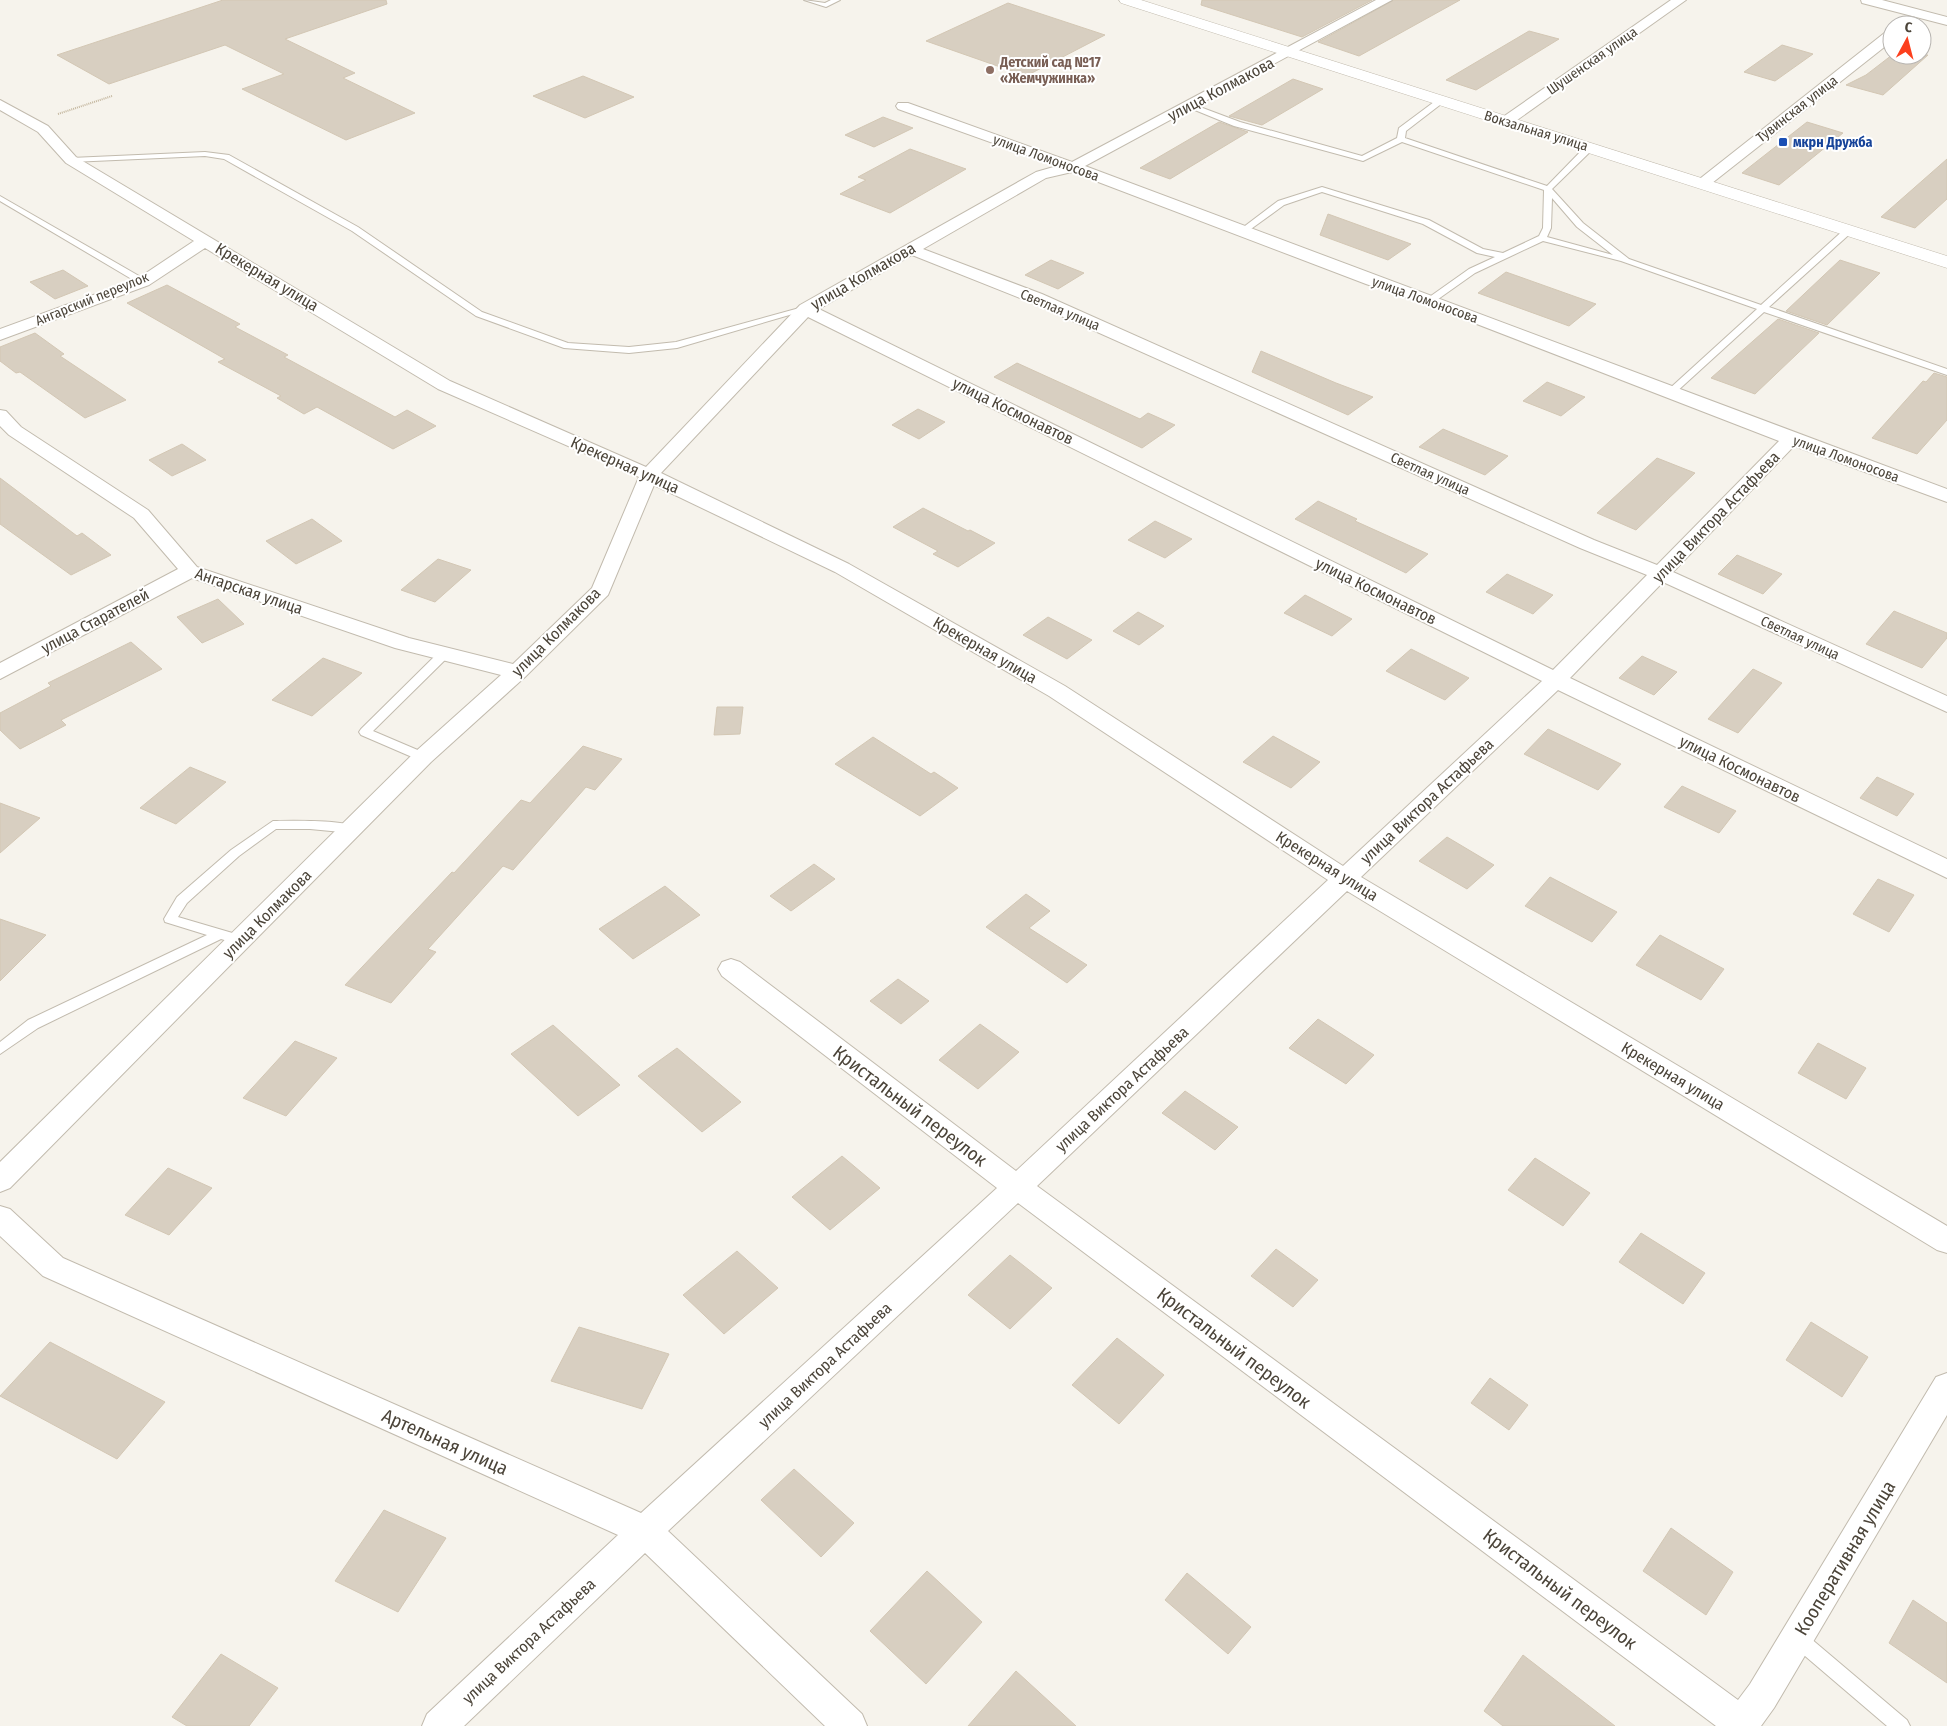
<svg xmlns="http://www.w3.org/2000/svg" width="1947" height="1726" viewBox="0 0 1947 1726" font-family="'Fira Sans Condensed',sans-serif">
	<style>
		.building { fill: #d8cfc1; stroke: #d3c7b4 }
		.lines { fill: none; stroke-linecap: round; stroke-linejoin: round }
		.service-casing { stroke: #c2bbae; stroke-width: 2 }
		.minor-casing { stroke: #c2bbae; stroke-width: 2 }
		.tertiary-casing { stroke: #c2bbae; stroke-width: 1 }
		.path { stroke: #c4b79f; stroke-width: 2; stroke-dasharray: 1 1; stroke-linecap: butt }
		.service { fill: #fff; fill-rule: evenodd }
		.minor { fill: #fff; fill-rule: evenodd }
		.tertiary { fill: #fff; fill-rule: evenodd }
		.education-dot { fill: #8d6e63; stroke: #fff; stroke-width: 2 }
		.transit-dot { fill: #1a4fb4; stroke: #fff; stroke-width: 2 }
		.labels { text-anchor: middle; dominant-baseline: central; stroke-width: 4; stroke-linejoin: round; paint-order: stroke }
		.far-street-label { font-size: 14px; fill: #4b4439; stroke: #fff }
		.far-education-label { font-size: 14px; font-weight: bold; fill: #785e54; stroke: #fff; text-anchor: start }
		.far-transit-label { font-size: 14px; font-weight: bold; fill: #164399; stroke: #fff; text-anchor: start }
		.street-label { font-size: 16px; fill: #4b4439; stroke: #fff }
		.near-street-label { font-size: 19px; fill: #4b4439; stroke: #fff }
	</style>
	<rect width="100%" height="100%" fill="#f6f3ec"/>
	<path class="building" d="M 223,0 L 386,0 L 387,4 L 285,39 L 355,73 L 343,78 L 415,113 L 346,140 L 242,89 L 284,74 L 225,45 L 109,84 L 57,55 Z
		M 1202,0 L 1372,0 L 1302,37 L 1201,5 Z
		M 1394,0 L 1460,0 L 1359,56 L 1318,42 Z
		M 1008,3 L 1105,35 L 1026,76 L 926,41 Z
		M 1529,31 L 1559,39 L 1476,90 L 1446,80 Z
		M 1782,45 L 1813,54 L 1775,81 L 1744,72 Z
		M 1892,55 L 1928,55 L 1883,95 L 1846,85 L 1866,75 Z
		M 583,76 L 634,97 L 585,118 L 533,96 Z
		M 1293,79 L 1323,89 L 1262,125 L 1229,116 Z
		M 883,117 L 913,128 L 874,147 L 845,135 Z
		M 1219,122 L 1248,132 L 1170,179 L 1140,168 Z
		M 1807,122 L 1843,133 L 1779,185 L 1742,173 Z
		M 910,149 L 966,169 L 890,213 L 840,194 L 866,180 L 858,177 Z
		M 1947,159 L 1947,199 L 1915,228 L 1881,217 Z
		M 1328,214 L 1411,244 L 1388,260 L 1320,235 Z
		M 1051,260 L 1084,273 L 1058,289 L 1025,275 Z
		M 1840,260 L 1880,273 L 1827,325 L 1786,311 Z
		M 63,270 L 88,286 L 55,299 L 30,282 Z
		M 1506,272 L 1596,304 L 1569,326 L 1478,293 Z
		M 167,285 L 240,324 L 235,327 L 288,355 L 284,357 L 395,417 L 407,410 L 436,426 L 393,449 L 317,407 L 304,414 L 277,398 L 281,396 L 218,362 L 225,359 L 127,303 Z
		M 1778,319 L 1819,333 L 1755,394 L 1711,378 Z
		M 35,333 L 64,354 L 60,356 L 126,400 L 85,418 L 20,372 L 16,373 L 0,361 L 0,347 Z
		M 1261,351 L 1336,383 L 1373,397 L 1348,415 L 1252,372 Z
		M 1017,363 L 1140,419 L 1148,413 L 1175,425 L 1142,448 L 994,377 Z
		M 1934,373 L 1947,377 L 1947,420 L 1917,454 L 1872,438 L 1923,381 L 1926,382 Z
		M 1547,382 L 1585,397 L 1561,416 L 1523,401 Z
		M 918,409 L 945,422 L 919,439 L 892,425 Z
		M 1443,429 L 1508,456 L 1485,475 L 1419,447 Z
		M 182,444 L 206,460 L 172,476 L 149,460 Z
		M 1657,458 L 1695,473 L 1636,530 L 1597,513 Z
		M 0,478 L 77,536 L 82,533 L 111,555 L 71,575 L 0,524 Z
		M 1318,501 L 1357,519 L 1355,521 L 1428,554 L 1406,573 L 1295,519 Z
		M 923,508 L 968,531 L 970,530 L 995,543 L 958,567 L 933,554 L 938,551 L 893,527 Z
		M 312,519 L 342,541 L 296,564 L 266,541 Z
		M 1155,521 L 1192,539 L 1165,558 L 1128,540 Z
		M 1737,555 L 1782,574 L 1763,594 L 1718,574 Z
		M 438,559 L 471,570 L 435,602 L 401,590 Z
		M 1507,574 L 1553,595 L 1533,614 L 1486,592 Z
		M 1305,595 L 1352,619 L 1332,636 L 1284,613 Z
		M 218,599 L 244,624 L 202,643 L 177,617 Z
		M 1894,611 L 1947,633 L 1947,638 L 1922,668 L 1866,644 Z
		M 1138,612 L 1164,626 L 1139,645 L 1113,631 Z
		M 1048,617 L 1092,640 L 1067,659 L 1023,635 Z
		M 131,642 L 162,669 L 61,720 L 66,725 L 20,749 L 0,730 L 0,713 L 51,686 L 48,683 Z
		M 1411,649 L 1469,678 L 1445,700 L 1386,671 Z
		M 1642,656 L 1677,672 L 1654,695 L 1619,678 Z
		M 323,658 L 362,673 L 312,716 L 272,700 Z
		M 1753,669 L 1782,683 L 1738,733 L 1708,719 Z
		M 717,707 L 743,707 L 740,734 L 714,735 Z
		M 1548,729 L 1621,764 L 1598,790 L 1524,754 Z
		M 1273,736 L 1320,762 L 1291,788 L 1243,762 Z
		M 873,737 L 931,774 L 934,772 L 958,788 L 920,816 L 835,764 Z
		M 583,746 L 622,759 L 595,790 L 586,787 L 513,870 L 503,866 L 428,949 L 436,952 L 391,1003 L 345,985 L 452,872 L 454,873 L 521,800 L 530,803 Z
		M 190,767 L 226,782 L 176,824 L 140,808 Z
		M 1877,777 L 1914,794 L 1897,816 L 1860,798 Z
		M 1682,786 L 1736,811 L 1719,833 L 1664,807 Z
		M 0,803 L 40,818 L 0,853 Z
		M 1447,837 L 1494,865 L 1467,889 L 1419,861 Z
		M 814,864 L 835,879 L 791,911 L 770,896 Z
		M 1550,877 L 1617,912 L 1592,942 L 1525,906 Z
		M 1878,879 L 1914,895 L 1889,932 L 1853,914 Z
		M 665,886 L 700,915 L 633,959 L 599,929 Z
		M 1026,894 L 1050,911 L 1029,928 L 1087,965 L 1067,983 L 986,927 Z
		M 0,919 L 46,935 L 0,981 Z
		M 1660,935 L 1724,969 L 1701,1000 L 1636,965 Z
		M 898,979 L 929,1001 L 901,1024 L 870,1001 Z
		M 1318,1019 L 1374,1055 L 1346,1084 L 1289,1048 Z
		M 980,1024 L 1019,1052 L 978,1089 L 939,1060 Z
		M 553,1025 L 620,1085 L 578,1116 L 511,1054 Z
		M 295,1041 L 337,1058 L 286,1116 L 243,1098 Z
		M 1818,1043 L 1866,1068 L 1846,1099 L 1798,1073 Z
		M 677,1048 L 741,1102 L 702,1132 L 638,1076 Z
		M 1185,1091 L 1238,1127 L 1215,1150 L 1162,1113 Z
		M 842,1156 L 880,1188 L 830,1230 L 792,1197 Z
		M 1535,1158 L 1590,1193 L 1563,1226 L 1508,1190 Z
		M 168,1168 L 212,1188 L 169,1235 L 125,1215 Z
		M 1641,1233 L 1705,1273 L 1683,1304 L 1619,1262 Z
		M 1276,1249 L 1318,1280 L 1293,1307 L 1251,1276 Z
		M 737,1251 L 778,1288 L 724,1334 L 683,1295 Z
		M 1010,1255 L 1052,1288 L 1010,1329 L 968,1295 Z
		M 1811,1322 L 1868,1357 L 1842,1397 L 1786,1360 Z
		M 579,1327 L 669,1354 L 642,1409 L 551,1381 Z
		M 1117,1338 L 1164,1375 L 1119,1424 L 1072,1385 Z
		M 50,1342 L 165,1402 L 117,1459 L 0,1396 Z
		M 1490,1378 L 1528,1405 L 1509,1430 L 1471,1403 Z
		M 794,1469 L 854,1523 L 821,1557 L 761,1500 Z
		M 384,1510 L 446,1538 L 398,1612 L 335,1581 Z
		M 1671,1528 L 1733,1572 L 1706,1615 L 1643,1571 Z
		M 927,1571 L 982,1622 L 926,1684 L 870,1631 Z
		M 1187,1573 L 1251,1627 L 1228,1654 L 1165,1600 Z
		M 1913,1600 L 1947,1623 L 1947,1683 L 1889,1643 Z
		M 221,1654 L 278,1688 L 249,1726 L 187,1726 L 172,1717 Z
		M 1523,1655 L 1615,1726 L 1503,1726 L 1484,1711 Z
		M 1016,1671 L 1076,1726 L 968,1726 Z"/>
	<g class="lines">
		<defs>
			<path id="service" d="M 804,0 L 825,3 L 831,0 L 840,0 L 826,7 Z
				M 1438,99 L 1445,101 L 1406,131 L 1405,138 L 1547,186 L 1586,146 L 1592,146 L 1592,150 L 1552,189 L 1583,223 L 1629,259 L 1761,305 L 1847,227 L 1853,227 L 1853,231 L 1769,307 L 1947,369 L 1947,375 L 1764,312 L 1674,394 L 1668,394 L 1668,390 L 1757,309 L 1621,261 L 1543,241 L 1475,273 L 1434,302 L 1428,302 L 1428,298 L 1469,269 L 1495,257 L 1477,253 L 1423,224 L 1322,192 L 1284,205 L 1244,234 L 1237,232 L 1278,201 L 1322,187 L 1429,220 L 1483,249 L 1503,253 L 1539,236 L 1543,228 L 1544,190 L 1402,142 L 1363,161 L 1234,126 L 1185,106 L 1192,104 L 1240,122 L 1362,156 L 1397,138 L 1399,128 ZM 1552,198 L 1577,227 L 1613,255 L 1547,237 L 1551,228 Z
				M 205,152 L 229,155 L 358,227 L 482,312 L 568,343 L 629,347 L 676,342 L 803,307 L 810,309 L 677,348 L 629,353 L 564,348 L 476,316 L 352,231 L 224,159 L 205,156 L 71,162 L 67,160 L 71,158 Z
				M 0,196 L 146,280 L 147,282 L 140,284 L 0,201 Z
				M 443,651 L 447,652 L 449,655 L 447,658 L 373,731 L 427,754 L 429,757 L 427,760 L 419,760 L 361,735 L 359,732 L 361,729 L 439,652 Z
				M 273,821 C 288,821 351,819 358,829 L 352,833 L 310,829 L 276,829 L 239,856 L 187,903 L 178,917 L 246,937 L 248,940 L 246,943 L 241,945 L 221,939 L 38,1028 L 0,1054 L 0,1042 L 28,1020 L 207,935 L 165,922 L 164,919 L 177,897 L 231,850 Z
				M 1797,1629 L 1803,1632 L 1907,1720 L 1910,1726 L 1887,1726 L 1791,1644 L 1788,1638 L 1791,1632 Z"/>
			<path id="minor" d="M 1376,0 L 1392,0 L 1085,166 L 1947,489 L 1947,502 L 1794,446 L 1673,572 L 1947,696 L 1947,712 L 1663,582 L 1570,678 L 1947,859 L 1947,878 L 1558,690 L 1361,877 L 1947,1226 L 1947,1253 L 1937,1250 L 1347,891 L 1037,1186 L 1738,1700 L 1750,1684 L 1936,1377 L 1947,1373 L 1947,1415 L 1774,1708 L 1761,1726 L 1716,1726 L 1018,1203 L 668,1531 L 862,1714 L 867,1726 L 825,1726 L 645,1553 L 464,1726 L 422,1726 L 427,1714 L 618,1535 L 43,1276 L 0,1236 L 0,1206 L 10,1209 L 63,1258 L 641,1513 L 997,1188 L 722,976 L 718,969 L 722,962 L 731,959 L 740,962 L 1016,1171 L 1328,880 L 1049,696 L 835,572 L 654,485 L 608,595 L 525,677 L 431,762 L 10,1188 L 0,1192 L 0,1162 L 415,752 L 501,675 L 395,648 L 192,578 L 0,679 L 0,663 L 178,569 L 134,518 L 9,435 L 0,426 L 0,410 L 6,411 L 21,427 L 148,510 L 197,567 L 409,638 L 513,664 L 592,588 L 639,477 L 438,389 L 205,248 L 149,285 L 0,340 L 0,329 L 137,279 L 194,241 L 66,163 L 38,132 L 0,110 L 0,100 L 48,126 L 76,157 L 450,381 L 646,467 L 800,305 L 1036,172 L 1057,166 L 898,109 L 896,106 L 898,103 L 908,103 L 1072,162 ZM 1072,172 L 1366,284 L 1425,304 L 1779,441 L 1657,565 L 1594,540 L 1042,294 L 923,249 L 1046,178 ZM 912,255 L 1030,302 L 1580,548 L 1647,575 L 1553,670 L 819,309 ZM 808,317 L 1542,681 L 1343,866 L 1065,686 L 849,564 L 661,473 Z
				M 1671,0 L 1686,0 L 1510,125 L 1500,125 L 1498,122 L 1500,119 Z
				M 1861,0 L 1882,0 L 1947,17 L 1947,25 L 1862,3 Z
				M 1892,30 L 1892,41 L 1707,187 L 1697,187 L 1694,184 L 1697,181 L 1887,31 Z"/>
			<path id="tertiary" d="M 1119,0 L 1141,0 L 1947,256 L 1947,268 L 1121,3 Z"/>
		</defs>
		<use href="#service" class="service-casing"/>
		<use href="#minor" class="minor-casing"/>
		<use href="#tertiary" class="tertiary-casing"/>
		<path class="path" d="M 58,114 L 112,96"/>
		<use href="#service" class="service"/>
		<use href="#minor" class="minor"/>
		<use href="#tertiary" class="tertiary"/>
	</g>
	<circle class="education-dot" cx="990" cy="70" r="5"/>
	<rect class="transit-dot" x="1778" y="137" width="10" height="10" rx="2.5"/>
	<g class="labels">
		<g class="far-street-label">
			<text transform="translate(1592 61) rotate(-35)">Шушенская улица</text>
			<text transform="translate(1797 109) rotate(-38)">Тувинская улица</text>
			<text transform="translate(1536 131) rotate(17)">Вокзальная улица</text>
			<text transform="translate(1046 158) rotate(20)">улица Ломоносова</text>
			<text transform="translate(92 299) rotate(-22)">Ангарский переулок</text>
			<text transform="translate(1425 300) rotate(20)">улица Ломоносова</text>
			<text transform="translate(1060 310) rotate(23)">Светлая улица</text>
			<text transform="translate(1846 459) rotate(20)">улица Ломоносова</text>
			<text transform="translate(1430 474) rotate(24)">Светлая улица</text>
			<text transform="translate(1800 638) rotate(25)">Светлая улица</text>
		</g>
		<g class="far-education-label">
			<text x="1000" y="62">Детский сад №17<tspan x="1000" dy="16">«Жемчужинка»</tspan></text>
		</g>
		<g class="far-transit-label">
			<text x="1793" y="142">мкрн Дружба</text>
		</g>
		<g class="street-label">
			<text transform="translate(1221 89) rotate(-28)">улица Колмакова</text>
			<text transform="translate(863 276) rotate(-30)">улица Колмакова</text>
			<text transform="translate(267 277) rotate(31)">Крекерная улица</text>
			<text transform="translate(1013 411) rotate(26)">улица Космонавтов</text>
			<text transform="translate(625 465) rotate(24)">Крекерная улица</text>
			<text transform="translate(1716 517) rotate(-46)">улица Виктора Астафьева</text>
			<text transform="translate(249 591) rotate(19)">Ангарская улица</text>
			<text transform="translate(1376 591) rotate(26)">улица Космонавтов</text>
			<text transform="translate(95 621) rotate(-28)">улица Старателей</text>
			<text transform="translate(556 632) rotate(-45)">улица Колмакова</text>
			<text transform="translate(985 650) rotate(30)">Крекерная улица</text>
			<text transform="translate(1740 769) rotate(26)">улица Космонавтов</text>
			<text transform="translate(1427 801) rotate(-43)">улица Виктора Астафьева</text>
			<text transform="translate(1327 866) rotate(32)">Крекерная улица</text>
			<text transform="translate(267 914) rotate(-45)">улица Колмакова</text>
			<text transform="translate(1673 1076) rotate(31)">Крекерная улица</text>
			<text transform="translate(1122 1089) rotate(-43)">улица Виктора Астафьева</text>
			<text transform="translate(825 1365) rotate(-43)">улица Виктора Астафьева</text>
			<text transform="translate(529 1641) rotate(-43)">улица Виктора Астафьева</text>
		</g>
		<g class="near-street-label">
			<text transform="translate(910 1106) rotate(37)">Кристальный переулок</text>
			<text transform="translate(1234 1348) rotate(37)">Кристальный переулок</text>
			<text transform="translate(445 1442) rotate(24)">Артельная улица</text>
			<text transform="translate(1845 1558) rotate(-59)">Кооперативная улица</text>
			<text transform="translate(1560 1589) rotate(37)">Кристальный переулок</text>
		</g>
	</g>
	<g transform="translate(1907 40) rotate(7)"><circle r="24" fill="#ffffff" stroke="#b7b4b0"/>
	<path d="M0-4L9 19L0 12L-9 19Z" fill="#fc3f1d"/>
	<text y="-8" font-size="14" font-weight="bold" text-anchor="middle" fill="#4b4439">С</text>
	</g>
</svg>
